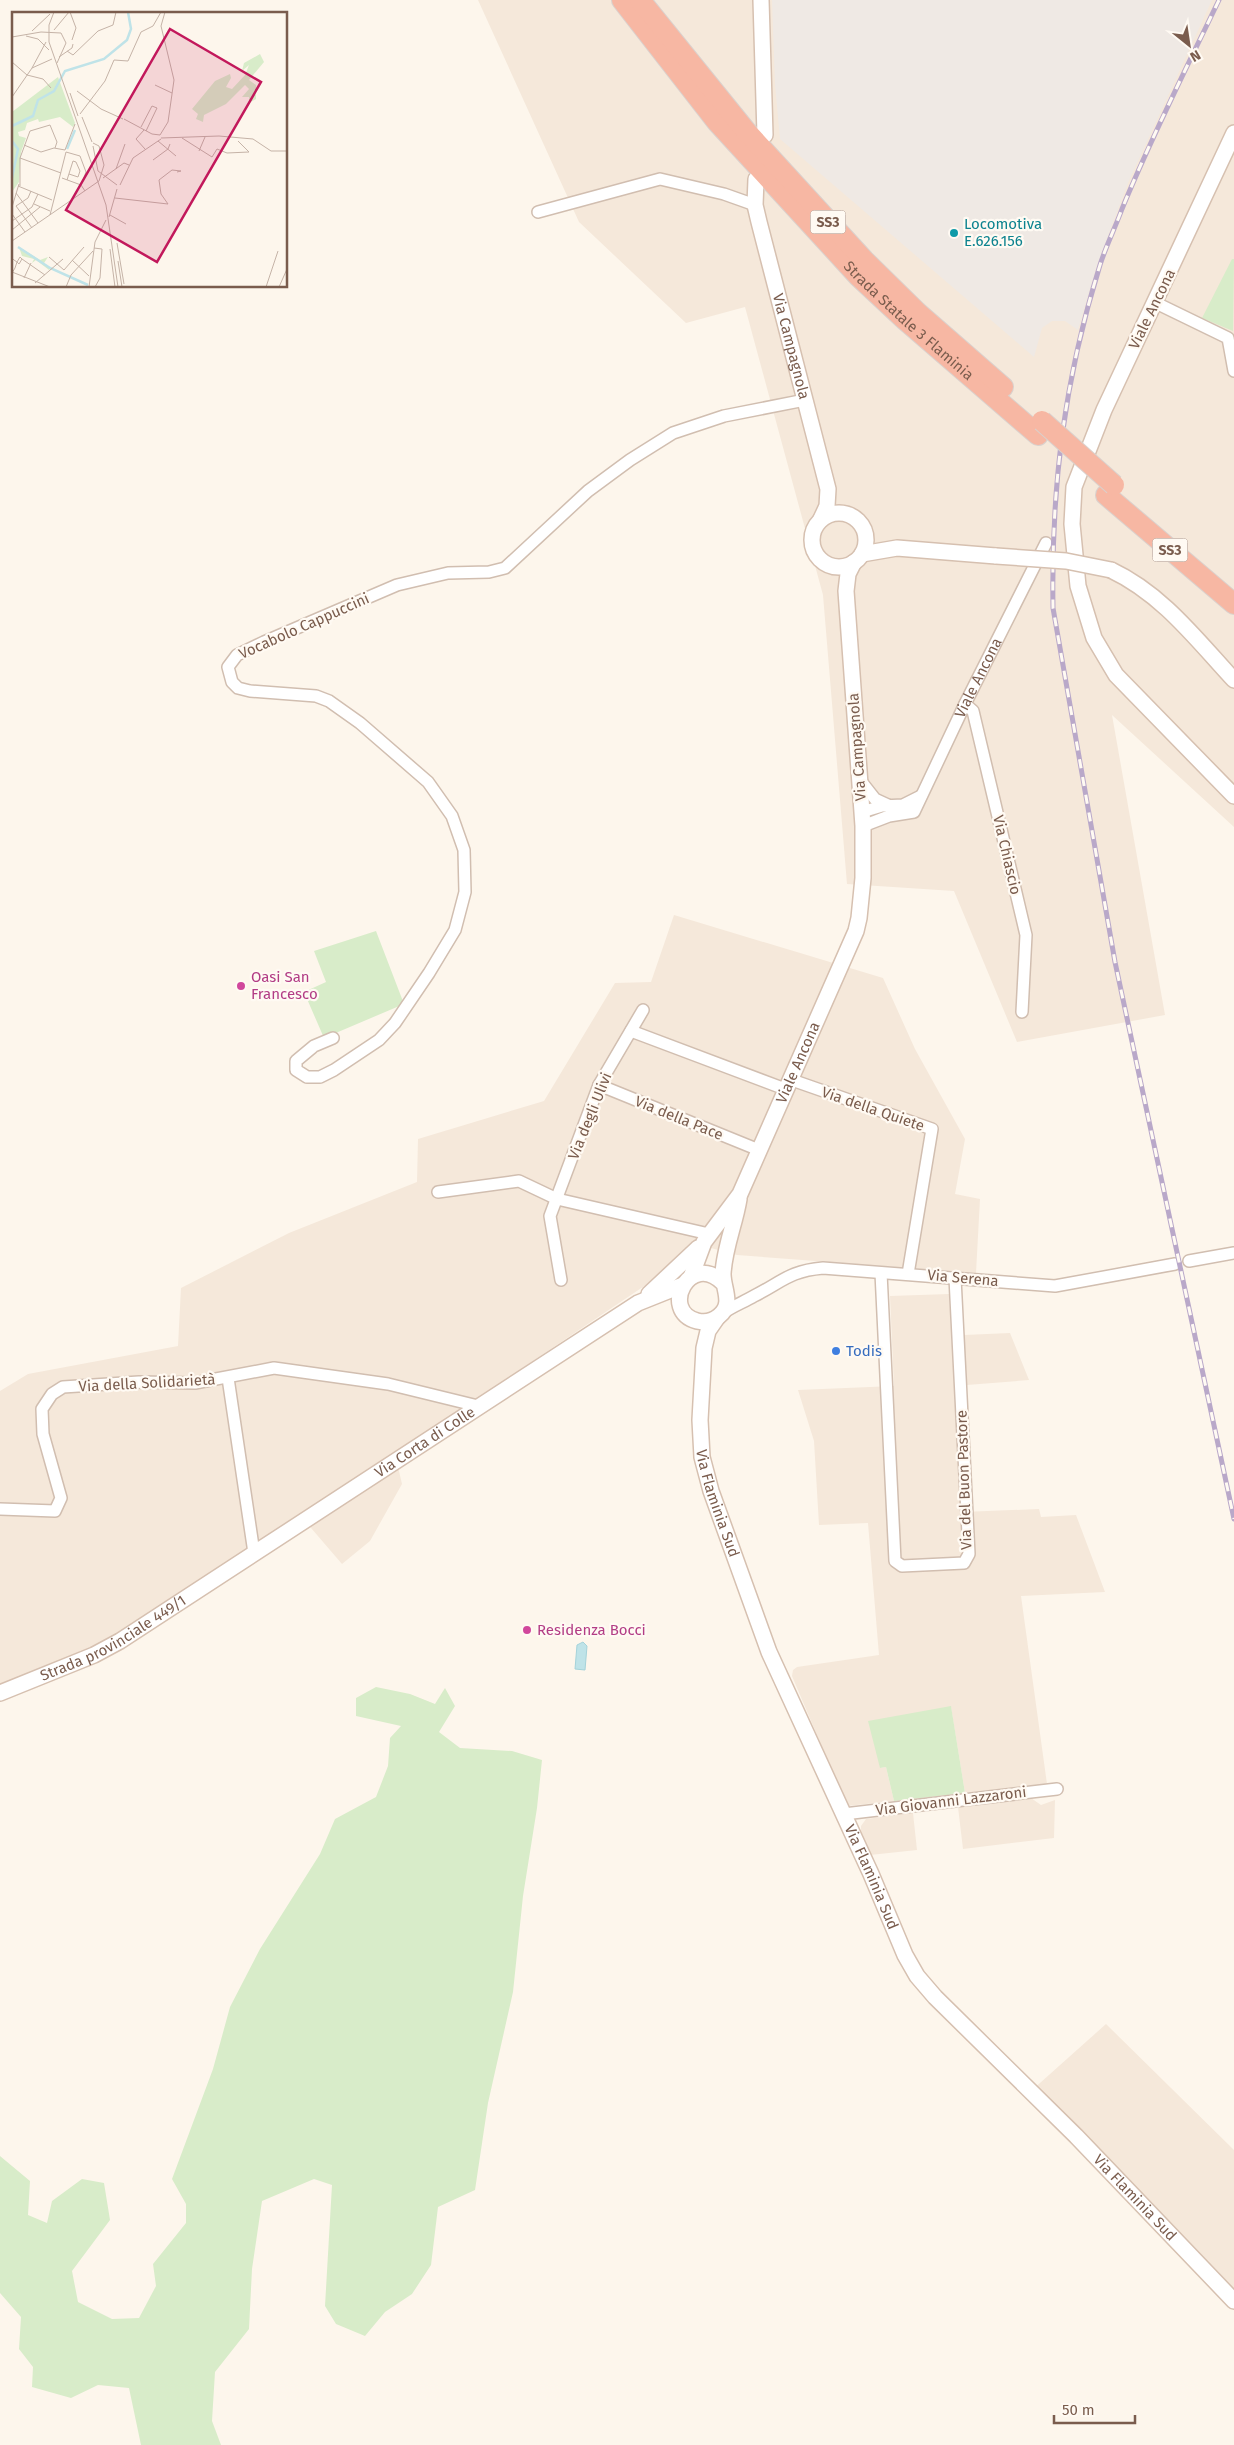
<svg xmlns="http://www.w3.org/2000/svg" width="1234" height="2445" viewBox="0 0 1234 2445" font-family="'Fira Sans',sans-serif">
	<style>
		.residential { fill: #f5e8da }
		.industrial { fill: #efe9e4 }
		.green { fill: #d8ecc9 }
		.water { fill: #bfe3e8; stroke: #a5d3da }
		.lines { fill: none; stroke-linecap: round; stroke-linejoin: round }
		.street-casing { stroke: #d1beb0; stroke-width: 14 }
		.secondary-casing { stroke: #d6c0b0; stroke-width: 18 }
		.highway-casing { stroke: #dad1cd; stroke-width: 22 }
		.street { stroke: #fff; stroke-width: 11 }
		.secondary { stroke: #fff; stroke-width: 15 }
		.highway { stroke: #f7b7a3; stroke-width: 20 }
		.rail-casing { stroke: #b9a8c9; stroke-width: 5 }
		.rail { stroke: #fffaf3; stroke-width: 3; stroke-dasharray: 9; stroke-linecap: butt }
		.secondary-bridge-casing { stroke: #d6c0b0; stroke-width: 18; stroke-linecap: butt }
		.highway-bridge-casing { stroke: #dad1cd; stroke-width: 22; stroke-linecap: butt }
		.secondary-bridge { stroke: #fff; stroke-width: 15 }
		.highway-bridge { stroke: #f7b7a3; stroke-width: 20 }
		.culture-dot { fill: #0f9aa8; stroke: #fffaf3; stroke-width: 2 }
		.hotel-dot { fill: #d1479c; stroke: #fffaf3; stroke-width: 2 }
		.shop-dot { fill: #3f7fe0; stroke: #fffaf3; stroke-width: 2 }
		.labels { text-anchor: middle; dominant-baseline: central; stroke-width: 4.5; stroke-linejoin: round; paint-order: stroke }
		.shield { fill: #fffaf3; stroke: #a28b7f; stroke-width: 1 }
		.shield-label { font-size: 14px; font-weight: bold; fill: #7a5c4d }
		.culture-label { font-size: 15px; fill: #0d838f; stroke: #fffaf3; text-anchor: start }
		.street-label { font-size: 15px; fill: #7a5c4d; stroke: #fffaf3 }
		.hotel-label { font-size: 15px; fill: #b23c85; stroke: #fffaf3; text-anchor: start }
		.shop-label { font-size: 15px; fill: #366cbe; stroke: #fffaf3; text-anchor: start }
		.inset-river { fill: none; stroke: #bfe3e8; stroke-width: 2.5 }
		.inset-road { fill: none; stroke: #c5b3a7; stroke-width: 1 }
		.view { fill: #c2185b; fill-opacity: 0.15; stroke: #c2185b; stroke-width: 2.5 }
		.inset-edge { fill: none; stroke: #7a5c4d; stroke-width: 2.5 }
	</style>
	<rect width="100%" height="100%" fill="#fdf6ec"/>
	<path class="residential" d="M 478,0 L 1234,0 L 1234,827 L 1112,715 L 1165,1015 L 1017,1042 L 954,891 L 847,884 L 823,595 L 745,307 L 686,323 L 579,222 Z
		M 674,915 L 883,978 L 915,1049 L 965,1139 L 955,1194 L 980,1199 L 976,1273 L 737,1255 L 696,1244 L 674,1266 L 395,1454 L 402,1484 L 370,1541 L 342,1564 L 299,1514 L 109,1641 L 0,1686 L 0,1391 L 28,1374 L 178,1346 L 181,1288 L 289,1233 L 417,1182 L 418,1139 L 544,1101 L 615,983 L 651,982 Z
		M 949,1294 L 962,1512 L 1039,1509 L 1041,1517 L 1076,1515 L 1105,1592 L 1021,1596 L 1047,1784 L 965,1793 L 951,1707 L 880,1768 L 886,1767 L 894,1801 L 847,1806 L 792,1676 L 793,1670 L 797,1667 L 879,1655 L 868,1523 L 819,1525 L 814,1441 L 798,1390 L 894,1386 L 890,1296 Z
		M 1010,1333 L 1029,1380 L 967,1385 L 964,1335 Z
		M 1031,1798 L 1041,1805 L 1055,1800 L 1054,1838 L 963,1849 L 958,1807 Z
		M 913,1813 L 917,1850 L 870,1855 L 861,1831 L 861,1826 L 866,1819 Z
		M 1106,2024 L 1234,2150 L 1234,2303 L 1031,2091 Z"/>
	<path class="industrial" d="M 772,0 L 1212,0 L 1128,183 L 1097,265 L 1078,330 L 1065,321 L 1052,321 L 1042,328 L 1034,357 L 780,139 L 775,85 Z"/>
	<path class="green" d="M 1232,259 L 1234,259 L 1233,331 L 1202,318 Z
		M 376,931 L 404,1004 L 324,1038 L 304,992 L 326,982 L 314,951 Z
		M 376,1687 L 410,1694 L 435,1704 L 445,1688 L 455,1706 L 439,1732 L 460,1748 L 512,1751 L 542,1760 L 537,1808 L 523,1896 L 513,1992 L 488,2103 L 475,2190 L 438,2207 L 431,2265 L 412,2294 L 385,2312 L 365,2336 L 336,2324 L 325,2306 L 332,2185 L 314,2179 L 262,2201 L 252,2269 L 249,2329 L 215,2372 L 212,2421 L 221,2445 L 141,2445 L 129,2388 L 98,2385 L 71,2398 L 32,2387 L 33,2367 L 19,2349 L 21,2317 L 0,2293 L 0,2156 L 30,2181 L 28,2215 L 47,2223 L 52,2201 L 82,2179 L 104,2183 L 110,2220 L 72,2271 L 78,2302 L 112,2319 L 139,2318 L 156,2286 L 153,2264 L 186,2223 L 186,2204 L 172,2179 L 213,2069 L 230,2007 L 260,1949 L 320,1854 L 335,1819 L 376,1797 L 388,1766 L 390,1738 L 401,1726 L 356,1716 L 356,1698 Z
		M 951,1706 L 965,1793 L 894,1801 L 886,1767 L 880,1768 L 868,1721 Z"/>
	<path class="water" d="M 583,1642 L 587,1646 L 585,1670 L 575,1669 L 577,1645 Z"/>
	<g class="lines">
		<defs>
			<g id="street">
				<path d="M 538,212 L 660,179 L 724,194 L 755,205"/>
				<path d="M 1156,303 L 1228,338 L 1234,371"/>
				<path d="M 965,704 L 973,711 L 1026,935 L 1022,1012"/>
				<path d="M 860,780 L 875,799 L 888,805"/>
				<path d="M 862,812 L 882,806 L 903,805 L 921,796"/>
				<path id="s1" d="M 863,826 L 889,816 L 914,812 L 965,704 L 1046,543"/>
				<path d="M 631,1031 L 785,1089"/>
				<path d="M 333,1038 L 314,1046 L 296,1061 L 296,1070 L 307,1077 L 320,1077 L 334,1070 L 379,1040 L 395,1023 L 429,973 L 455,930 L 465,892 L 464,850 L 452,816 L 428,782 L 360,723 L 329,701 L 316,696 L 250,691 L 238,688 L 232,682 L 228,667 L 237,655 L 264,642 L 397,585 L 448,573 L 489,572 L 505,568 L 588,491 L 630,460 L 673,433 L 724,416 L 805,400"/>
				<path d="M 789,1079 L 932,1129 L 908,1274"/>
				<path d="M 599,1085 L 759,1150"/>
				<path d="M 438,1192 L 519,1181 L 557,1199 L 709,1234"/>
				<path d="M 1189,1261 L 1234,1253"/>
				<path d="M 881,1273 L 895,1561 L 902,1566 L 964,1563 L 969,1554 L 955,1278"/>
				<path d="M 561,1280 L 550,1216 L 599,1085 L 643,1010"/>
				<path d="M 723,1313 C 733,1306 744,1302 754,1296 C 782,1282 789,1271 823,1268 L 1055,1286 L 1175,1264"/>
				<path d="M 228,1378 L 254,1553"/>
				<path d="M 0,1509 L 55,1511 L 61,1498 L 43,1434 L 42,1409 L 52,1394 L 63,1387 L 139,1382 L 195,1383 L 274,1368 L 388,1384 L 478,1406"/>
				<path d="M 844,1814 L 1057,1789"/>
			</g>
			<g id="secondary">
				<path d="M 761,0 L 765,135"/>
				<path d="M 1234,133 L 1104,410 L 1074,487 L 1072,524 L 1078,586 L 1094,638 L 1116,675 L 1234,796"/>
				<path id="s2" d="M 756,179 L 755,205 L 759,222 L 828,489 L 827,506 L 821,519"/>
				<circle cx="839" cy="540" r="27"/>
				<path d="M 862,554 L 897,548 L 996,556"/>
				<path d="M 1111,570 C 1162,594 1196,639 1234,680"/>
				<path id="s3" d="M 691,1277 L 704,1242 L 740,1194 L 856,931 L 859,918 L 863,878 L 863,826 L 846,591 L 848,574 L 854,562"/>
				<path d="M 723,1283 C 690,1250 659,1311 697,1321 C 705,1323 713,1321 719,1316 C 734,1304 723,1289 723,1274 C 724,1249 735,1224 739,1199"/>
				<path d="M 649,1294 L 698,1248"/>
				<path id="s4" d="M 717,1318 L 708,1331 L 704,1348 L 700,1420 L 702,1457 L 711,1491 L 769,1652 L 871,1874 L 905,1955 L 917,1976 L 935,1997 L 1076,2136 L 1234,2301"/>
				<path id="s5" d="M 0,1693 L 94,1655 L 120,1641 L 638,1303 L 683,1285"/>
			</g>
			<g id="highway">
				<path id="s6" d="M 622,0 L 717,122 L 859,277 L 905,320 L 1038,435"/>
				<path d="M 640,0 L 746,131 L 864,260 L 917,312 L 1003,387"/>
				<path d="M 1106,495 L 1234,604"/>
			</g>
		</defs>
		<use href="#street" class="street-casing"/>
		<use href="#secondary" class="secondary-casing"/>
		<use href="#highway" class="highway-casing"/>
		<use href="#street" class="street"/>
		<use href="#secondary" class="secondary"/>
		<use href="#highway" class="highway"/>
		<defs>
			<path id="rail" d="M 1219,0 C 1186,69 1151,138 1122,209 C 1115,228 1106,246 1100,265 C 1064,381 1051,487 1053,608 L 1115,962 L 1234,1519"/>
		</defs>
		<use href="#rail" class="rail-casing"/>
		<use href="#rail" class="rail"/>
		<defs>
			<path id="secondary-bridge" d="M 996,556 L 1066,561 L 1111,570"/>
			<path id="highway-bridge" d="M 1042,421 L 1114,485"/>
		</defs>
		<use href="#secondary-bridge" class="secondary-bridge-casing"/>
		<use href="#highway-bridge" class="highway-bridge-casing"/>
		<use href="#secondary-bridge" class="secondary-bridge"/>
		<use href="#highway-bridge" class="highway-bridge"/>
	</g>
	<circle class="culture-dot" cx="954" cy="233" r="5"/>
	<g class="hotel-dot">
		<circle cx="241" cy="986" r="5"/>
		<circle cx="527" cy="1630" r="5"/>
	</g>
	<circle class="shop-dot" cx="836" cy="1351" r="5"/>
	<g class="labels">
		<g class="shield">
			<rect x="810.5" y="210.5" width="35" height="23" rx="4"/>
			<rect x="1152.5" y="538.5" width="35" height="23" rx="4"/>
		</g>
		<g class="shield-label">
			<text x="828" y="222">SS3</text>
			<text x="1170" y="550">SS3</text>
		</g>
		<g class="culture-label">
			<text x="964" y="224">Locomotiva<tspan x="964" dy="17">E.626.156</tspan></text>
		</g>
		<g class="street-label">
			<text transform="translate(1152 309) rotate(-64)">Viale Ancona</text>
			<text stroke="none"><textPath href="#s6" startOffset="431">Strada Statale 3 Flaminia</textPath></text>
			<text stroke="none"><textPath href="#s2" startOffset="172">Via Campagnola</textPath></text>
			<text transform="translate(304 626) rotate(-24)">Vocabolo Cappuccini</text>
			<text stroke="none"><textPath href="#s1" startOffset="202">Viale Ancona</textPath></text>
			<text transform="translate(857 747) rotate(-94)">Via Campagnola</text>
			<text transform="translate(1007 855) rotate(77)">Via Chiascio</text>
			<text stroke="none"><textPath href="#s3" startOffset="241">Viale Ancona</textPath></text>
			<text transform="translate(873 1109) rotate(19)">Via della Quiete</text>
			<text transform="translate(590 1116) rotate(-68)">Via degli Ulivi</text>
			<text transform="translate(679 1118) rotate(22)">Via della Pace</text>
			<text transform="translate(963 1278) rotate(5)">Via Serena</text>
			<text transform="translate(147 1383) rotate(-3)">Via della Solidarietà</text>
			<text stroke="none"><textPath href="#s5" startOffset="495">Via Corta di Colle</textPath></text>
			<text transform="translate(964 1480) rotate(-92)">Via del Buon Pastore</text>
			<text stroke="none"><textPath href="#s4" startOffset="191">Via Flaminia Sud</textPath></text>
			<text stroke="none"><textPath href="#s5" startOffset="126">Strada provinciale 449/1</textPath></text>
			<text transform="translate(951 1801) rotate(-7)">Via Giovanni Lazzaroni</text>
			<text stroke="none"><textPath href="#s4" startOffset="596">Via Flaminia Sud</textPath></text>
			<text stroke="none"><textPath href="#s4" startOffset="1016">Via Flaminia Sud</textPath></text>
		</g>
		<g class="hotel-label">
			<text x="251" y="977">Oasi San<tspan x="251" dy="17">Francesco</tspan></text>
			<text x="537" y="1630">Residenza Bocci</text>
		</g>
		<g class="shop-label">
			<text x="846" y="1351">Todis</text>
		</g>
	</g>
	<g transform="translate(12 12)">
		<rect width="275" height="275" fill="#fdf6ec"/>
		<path d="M 248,42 L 252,50 L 237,68 L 244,73 L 244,87 L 237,91 L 237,85 L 230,85 L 237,77 L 233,73 L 214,92 L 192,103 L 191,110 L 184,107 L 186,102 L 180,97 L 203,69 L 218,62 L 219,66 L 214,75 L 220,77 L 233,63 L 237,53 L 230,59 L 232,51 ZM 46,65 L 63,111 L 61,115 L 48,105 L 27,110 L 26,107 L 15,111 L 13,118 L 6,120 L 7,124 L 14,126 L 9,140 L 7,170 L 0,180 L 0,100 ZM 7,235 L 28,248 L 36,245 L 32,251 L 39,256 L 37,258 L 24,248 L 20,251 L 22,247 L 10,244 Z" fill="#d8ecc9"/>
		<path class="inset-river" d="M 0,114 L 21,104 L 26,88 L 42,79 L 53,59 L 92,47 L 115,28 L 119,17 L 116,0M 0,129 L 6,137 L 0,166M 55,137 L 63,118M 6,235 L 38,256 L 76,273"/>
		<path class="inset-road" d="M 42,0 L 37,13 L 37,30 L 94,193 L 106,275M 58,0 L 64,16 L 60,28M 42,18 L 57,0M 20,19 L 38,2M 14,24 L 26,27 L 37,38M 0,25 L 29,20 L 49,21 L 54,31 L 45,51M 55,39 L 61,43 L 86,19 L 101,13 L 104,0M 47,45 L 60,36 L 61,32M 0,50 L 15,63M 20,56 L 34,30M 15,63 L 31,67 L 39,76M 143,73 L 160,81M 65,79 L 89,97 L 111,107M 58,81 L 66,104M 0,85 L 20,56 L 40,47M 68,102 L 93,69 L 102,48 L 116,49 L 129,20 L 141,14 L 149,0M 70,105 L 80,130M 112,107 L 140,122 L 148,123M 129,115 L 140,94 L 145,96 L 134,119M 132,118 L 124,127 L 133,137M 148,123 L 156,110 L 162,68 L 149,14 L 153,0M 149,126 L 207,124 L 241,127 L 259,139 L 275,139M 170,126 L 200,145 L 205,137 L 215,141 L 237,140 L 226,129M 146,129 L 164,144M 12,133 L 29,140 L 42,136 L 53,138M 81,134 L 86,159 L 105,173M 53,138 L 63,112M 187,139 L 193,125M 54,140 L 68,144 L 74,160 L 69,173 L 73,179M 8,146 L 49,161M 141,148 L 156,137 L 158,132M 104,157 L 113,132M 50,166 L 69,173M 91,166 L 112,151 L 117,153M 55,168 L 61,149 L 64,150 L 68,159 L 66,165 L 57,162M 108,173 L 121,146 L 149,127M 6,174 L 40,188M 8,174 L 8,146 L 18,119 L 38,113 L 45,130 L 43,136M 19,179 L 16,186 L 4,194 L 20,216M 4,181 L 26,211M 103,186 L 156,192 L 149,182 L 147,168 L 160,158 L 169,159 L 165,160M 22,192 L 38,199M 0,195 L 7,172M 0,202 L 13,220M 38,203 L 54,140M 98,203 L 114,212M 97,205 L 105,177M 0,209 L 20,195 L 26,182M 0,218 L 28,195M 0,229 L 87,169 L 92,153 L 87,134 L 81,131M 105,231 L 112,272M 82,236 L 90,237 L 88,266 L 83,275M 98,237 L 103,275M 37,245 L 52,258 L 72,235M 10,247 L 33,263M 0,248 L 1,247 L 2,248 L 5,250 L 7,252 L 10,247 L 8,245 L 5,250 L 3,256 L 0,261M 60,248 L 77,264M 106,249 L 110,275M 0,260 L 38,275M 12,266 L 19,251M 23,271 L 51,247M 54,275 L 59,263 L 81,239M 77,275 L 83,230 L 94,208M 254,275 L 266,239M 267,275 L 275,257"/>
		<path class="view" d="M 158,17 L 249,70 L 145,250 L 54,198 Z"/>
		<rect width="275" height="275" class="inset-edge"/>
	</g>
	<g transform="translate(1189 45) rotate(150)" stroke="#fffaf3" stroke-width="4" paint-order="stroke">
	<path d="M0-4L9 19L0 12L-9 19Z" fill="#7a5c4d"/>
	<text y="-8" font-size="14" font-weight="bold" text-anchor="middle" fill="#7a5c4d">N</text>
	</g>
	<path d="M1054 2415v8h81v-8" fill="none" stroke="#7a5c4d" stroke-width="2.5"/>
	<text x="1062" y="2415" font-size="15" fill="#7a5c4d" stroke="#fffaf3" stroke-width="4" paint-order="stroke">50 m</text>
</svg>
